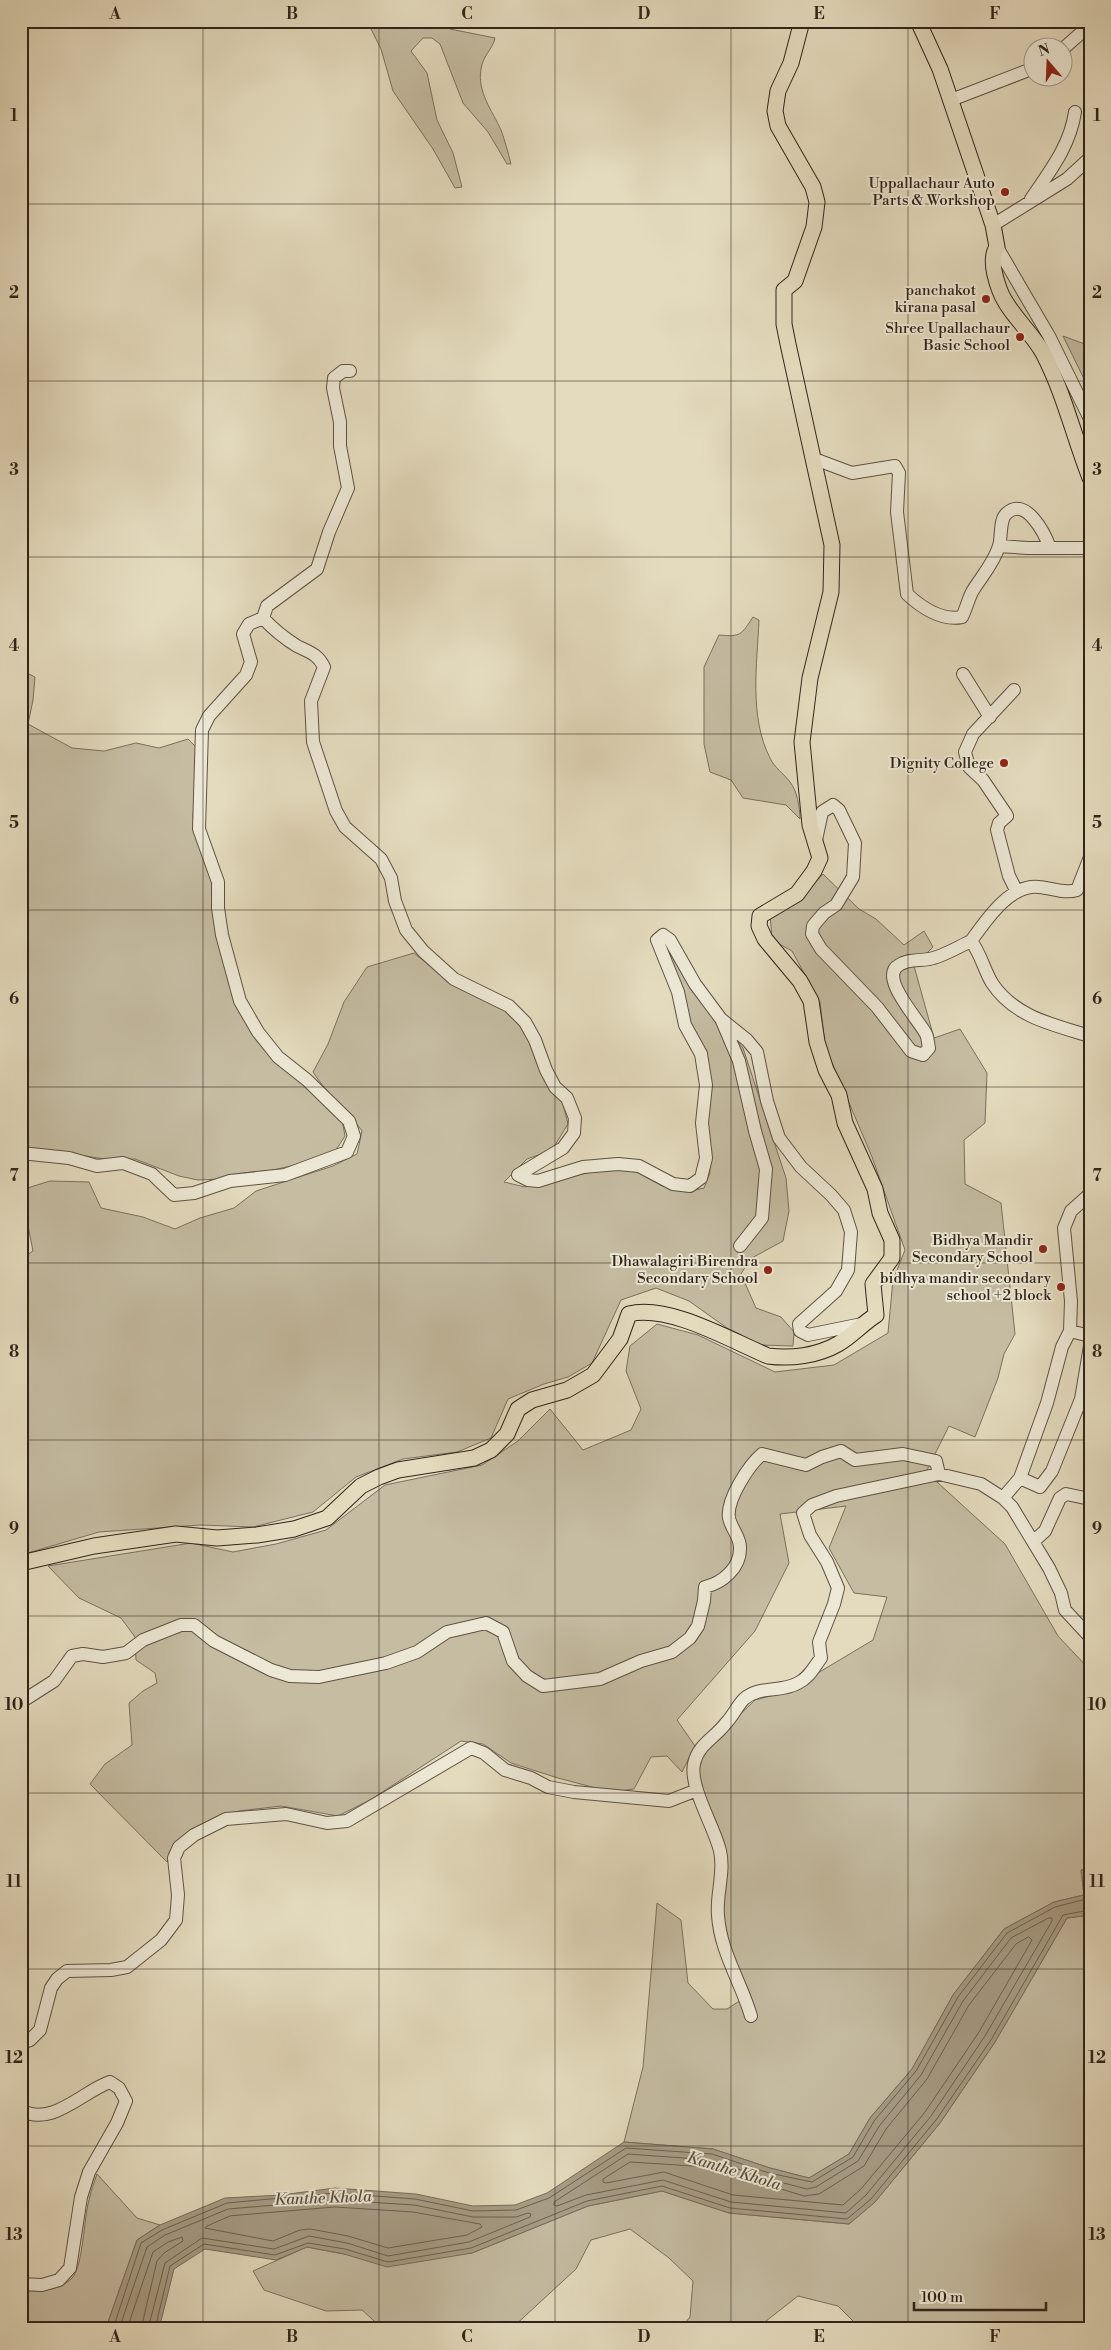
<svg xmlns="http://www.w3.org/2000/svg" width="1111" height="2350" viewBox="0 0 1111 2350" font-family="'Libre Bodoni',serif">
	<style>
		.green { fill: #c5bca2; stroke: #7a705e }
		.water { fill: #a79d86; stroke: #776d5b }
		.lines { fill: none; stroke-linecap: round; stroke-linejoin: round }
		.shore { stroke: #6c6050; stroke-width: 1 }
		.minor-casing { stroke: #5d5243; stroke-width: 14 }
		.major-casing { stroke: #30241a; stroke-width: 17 }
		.minor { stroke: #ede8d5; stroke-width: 12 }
		.major { stroke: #e4dbbe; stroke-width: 15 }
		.grid { fill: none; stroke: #30241a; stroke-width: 1; stroke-opacity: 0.55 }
		.poi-dot { fill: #8f2418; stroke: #ede8d5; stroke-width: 2 }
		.labels { text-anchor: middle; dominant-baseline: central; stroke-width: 4; stroke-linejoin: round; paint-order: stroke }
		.poi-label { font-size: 15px; fill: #30241a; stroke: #ede8d5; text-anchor: end }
		.water-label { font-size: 16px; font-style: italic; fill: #5a4e40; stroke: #ede8d5 }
		.neatline { fill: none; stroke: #30241a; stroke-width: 2 }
		.grid-label { font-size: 16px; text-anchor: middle; font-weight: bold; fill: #30241a }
	</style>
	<rect width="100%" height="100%" fill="#e4dbbe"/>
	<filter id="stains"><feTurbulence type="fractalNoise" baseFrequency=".004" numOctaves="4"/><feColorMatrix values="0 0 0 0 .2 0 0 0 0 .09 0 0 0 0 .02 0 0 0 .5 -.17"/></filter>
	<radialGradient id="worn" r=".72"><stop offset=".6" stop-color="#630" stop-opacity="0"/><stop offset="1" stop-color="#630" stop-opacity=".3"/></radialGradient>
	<path class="green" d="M 367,21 L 447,21 L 450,29 L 495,38 C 493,49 483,55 481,69 C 477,92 492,110 501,130 C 505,141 508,152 511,164 L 507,164 L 488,132 L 463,103 L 440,44 L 432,38 L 423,38 L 411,51 L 427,73 L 437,120 L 453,153 L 462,187 L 455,188 L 433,149 L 393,91 L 381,49 Z
		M 1063,336 L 1090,346 L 1090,391 Z
		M 753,617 L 759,620 C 757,665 749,717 770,758 C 774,767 784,774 790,782 C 797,790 800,808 800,819 L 786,805 L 743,798 L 731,780 L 710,772 L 704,744 L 704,667 L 719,635 C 741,637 741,635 753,617 Z
		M 21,670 L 35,677 L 33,700 L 28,724 L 72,748 L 104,751 L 136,743 L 159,748 L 188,739 L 198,749 L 193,817 L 213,883 L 238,1008 L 342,1120 L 345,1136 L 336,1150 L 304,1163 L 273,1170 L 245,1173 L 221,1179 L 198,1180 L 179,1176 L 135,1159 L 111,1160 L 48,1150 L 21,1148 Z
		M 823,874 L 859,909 L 876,919 L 904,945 L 924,931 L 933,947 L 914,966 L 934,1038 L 960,1029 L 987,1073 L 985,1123 L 964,1140 L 965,1184 L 1001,1203 L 1015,1334 L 1004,1354 L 998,1378 L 975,1437 L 949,1426 L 926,1472 L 1005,1544 L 1058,1636 L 1090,1670 L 1090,1869 L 1081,1870 L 1084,1895 L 1054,1902 L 1004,1929 L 953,1995 L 912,2069 L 870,2118 L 849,2154 L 809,2178 L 770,2168 L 713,2149 L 624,2142 L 643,2067 L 657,1903 L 681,1920 L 688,1983 L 713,2009 L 727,2009 L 741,2000 L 727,1959 L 719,1855 L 698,1802 L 699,1768 L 705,1748 L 755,1700 L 786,1692 L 873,1640 L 887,1597 L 854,1593 L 829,1548 L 846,1506 L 780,1514 L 789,1563 L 755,1631 L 677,1720 L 695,1746 L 682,1772 L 667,1756 L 651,1757 L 634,1789 L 611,1792 L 558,1778 L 511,1763 L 483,1744 L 461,1741 L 370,1800 L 338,1816 L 281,1806 L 239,1811 L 191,1830 L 175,1844 L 167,1862 L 90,1784 L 105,1764 L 132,1745 L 129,1703 L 143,1691 L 157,1683 L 155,1673 L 136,1660 L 135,1637 L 121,1618 L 79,1598 L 48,1566 L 191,1543 L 233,1552 L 276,1544 L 326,1530 L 385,1485 L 482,1465 L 518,1441 L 550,1409 L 583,1450 L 631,1430 L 641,1409 L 626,1371 L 630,1346 L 657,1324 L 698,1335 L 775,1372 L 834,1365 L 888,1333 L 893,1280 L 905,1250 L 872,1157 L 825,1046 L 820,1002 L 792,951 L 772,940 L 770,914 L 796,903 Z
		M 664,943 L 702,999 L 743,1048 L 786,1178 L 789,1211 L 783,1241 L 750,1259 L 741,1274 L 756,1308 L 781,1317 L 794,1332 L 793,1346 L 760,1345 L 727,1328 L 689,1301 L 656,1288 L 621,1300 L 592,1363 L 568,1377 L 544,1384 L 508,1399 L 491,1438 L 457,1452 L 403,1459 L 356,1477 L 313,1512 L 253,1527 L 201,1525 L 99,1532 L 21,1555 L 21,1259 L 33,1251 L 21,1190 L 50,1181 L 89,1182 L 101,1208 L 143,1217 L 175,1229 L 200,1218 L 234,1208 L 256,1191 L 333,1166 L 357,1154 L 362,1131 C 347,1110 327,1094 313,1072 L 328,1044 L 344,1002 L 367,967 L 414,953 L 442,976 L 505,1009 L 520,1022 L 530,1039 L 536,1061 L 551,1088 L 563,1104 L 568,1124 L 552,1150 L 527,1159 L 504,1182 L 525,1187 L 591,1172 L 622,1169 L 637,1172 L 662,1186 L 686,1192 L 704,1188 L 710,1173 L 709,1145 L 695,1036 Z
		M 1090,1915 L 1090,2329 L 861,2329 L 838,2306 L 798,2296 L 756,2329 L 680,2329 L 690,2317 L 693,2281 L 669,2258 L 630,2229 L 591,2240 L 576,2269 L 511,2329 L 383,2329 L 362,2310 L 326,2311 L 264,2290 L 253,2271 L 307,2247 L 344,2254 L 472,2253 L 588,2206 L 662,2191 L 729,2213 L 849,2224 L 875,2202 L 940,2123 L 995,2042 L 1067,1918 Z
		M 97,2174 L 137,2218 L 160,2225 L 137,2240 L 107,2325 L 108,2329 L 21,2329 L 21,2290 C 38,2292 59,2291 72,2278 C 83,2267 84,2217 89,2200 C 91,2191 94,2182 97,2174 Z"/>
	<path class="water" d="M 1090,1869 L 1090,1915 L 1067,1918 L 995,2042 L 940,2123 L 875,2202 L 849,2224 L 729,2213 L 662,2191 L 588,2206 L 472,2253 L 387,2267 L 344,2254 L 307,2247 L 276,2260 L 205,2249 L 174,2269 L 159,2329 L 108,2329 L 107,2325 L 137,2240 L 160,2225 L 225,2198 L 281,2195 L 335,2188 L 416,2194 L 473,2206 L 515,2205 L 547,2193 L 624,2142 L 713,2149 L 770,2168 L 809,2178 L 849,2154 L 870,2118 L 912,2069 L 953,1995 L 1004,1929 L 1054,1902 L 1084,1895 L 1081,1870 Z"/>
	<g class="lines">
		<path class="shore" d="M 1049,1918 L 1052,1918 L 1052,1921 L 985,2036 L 931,2116 L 866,2195 L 846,2213 L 731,2202 L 663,2180 L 586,2195 L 557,2206 L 554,2205 L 554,2202 L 628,2154 L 711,2160 L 768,2179 L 807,2189 L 816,2187 L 858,2161 L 880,2125 L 921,2075 L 963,2001 L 1011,1938 Z
			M 1029,1937 L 1032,1940 L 979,2032 L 925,2112 L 861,2189 L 843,2205 L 733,2195 L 664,2172 L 606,2183 L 603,2182 L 603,2179 L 630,2162 L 709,2167 L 804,2196 L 819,2194 L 864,2166 L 886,2129 L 927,2079 L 969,2005 L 1016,1944 Z
			M 335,2207 L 413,2212 L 480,2224 L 482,2227 L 467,2235 L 388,2248 L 348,2236 L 310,2229 L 300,2230 L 273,2241 L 205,2228 L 207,2226 L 230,2216 Z
			M 113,2329 L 141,2243 L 162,2230 L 227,2203 L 335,2193 L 415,2199 L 473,2211 L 516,2210 L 549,2198 L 626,2148 L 712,2154 L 769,2173 L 812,2182 L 853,2157 L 874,2121 L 916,2071 L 958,1997 L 1007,1933 L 1055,1907 L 1086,1899 L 1089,1895 L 1087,1876 L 1090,1874
			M 119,2329 L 147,2247 L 165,2235 L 228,2209 L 335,2200 L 414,2205 L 473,2217 L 516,2217 L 528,2213 L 531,2214 L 530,2217 L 469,2242 L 388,2256 L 347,2243 L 309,2236 L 274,2249 L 202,2238 L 165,2263 L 148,2329
			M 127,2329 L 153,2252 L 168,2242 L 182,2237 L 183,2241 L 164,2253 L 157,2261 L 141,2329
			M 155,2329 L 170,2266 L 204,2244 L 275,2255 L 308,2243 L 345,2249 L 388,2262 L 471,2248 L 587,2201 L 662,2186 L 730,2208 L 847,2219 L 871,2199 L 936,2120 L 991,2040 L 1063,1915 L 1090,1910"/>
		<defs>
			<path id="minor" d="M 1064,48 L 1090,25
				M 951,100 L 1034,68
				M 1031,199 C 1050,171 1070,146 1075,112
				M 993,225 L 1067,179 L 1090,158
				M 997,247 L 1049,336 L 1090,419
				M 812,458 L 852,473 L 895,466 L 899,473 L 897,512 L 907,594 C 922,608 941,621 962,617 C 966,609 968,600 972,592 C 981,577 994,563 999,546 C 1002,537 999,519 1007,513 C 1026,496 1045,534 1050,548
				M 999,546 L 1028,548 L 1090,548
				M 263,618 L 267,606 L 317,569 L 329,532 L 348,488 L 340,446 L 340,422 L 333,388 L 334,378 L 343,371 L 350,371
				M 963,674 L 990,717
				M 1014,690 L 973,734 L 965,752 L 969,767 L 983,780 L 1006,814 L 1007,816 L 999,823 L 997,830 L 1009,876 L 1017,892
				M 816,840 L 822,812 L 833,805 L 839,810 L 855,843 L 853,877 L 836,905 L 824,913 L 813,926 L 812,934 L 821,949 L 877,1007 L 911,1051 L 923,1055 L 929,1048 C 928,1044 928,1038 926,1034 C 919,1020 878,977 899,965 C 908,959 919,961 929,959 C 942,957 958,947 971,941 C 981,954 984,970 992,983 C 1014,1017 1054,1025 1090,1036
				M 971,941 C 985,922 1010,883 1039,887 C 1052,888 1064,894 1077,890 L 1090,857
				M 722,1021 L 739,1061 L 755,1131 L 766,1169 L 762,1218 L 740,1246
				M 21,1153 L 69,1158 L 97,1166 L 123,1163 L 152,1174 L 174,1195 L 194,1193 L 230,1181 L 285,1175 L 347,1152 L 354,1136 L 349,1121 L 307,1080 L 278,1057 L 258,1032 L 240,1001 L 222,935 L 218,908 L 218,882 L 199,829 L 202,730 L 209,716 L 246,675 L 251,662 L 243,634 L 249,624 L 263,618 C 273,629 284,638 297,646 C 309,652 318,654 324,667 L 311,701 L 313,742 L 336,811 L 345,827 L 381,859 L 391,878 L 395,901 L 406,930 L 423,951 L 454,979 L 509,1006 L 525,1022 L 535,1040 L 546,1070 L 555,1087 L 567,1098 L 575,1118 L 574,1133 L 563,1148 L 518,1175 L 528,1180 L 538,1181 L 583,1167 L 618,1164 L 639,1166 L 673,1184 L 690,1186 L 701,1178 L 706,1158 L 702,1123 L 706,1085 L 701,1054 L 685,1025 L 678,992 L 657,940 L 663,935 L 670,940 L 695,984 L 721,1019 L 747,1040 L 757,1052 L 767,1101 L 779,1138 L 801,1167 L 831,1195 L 844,1210 L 851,1232 L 848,1270 L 836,1291 L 799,1324 L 800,1331 L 808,1335 L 862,1324
				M 1070,1331 L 1090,1336
				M 1020,1478 L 1040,1487 L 1052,1471 L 1081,1399 L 1090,1346
				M 1003,1498 L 1020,1478 L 1047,1403 L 1062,1347 L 1070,1331 L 1071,1301 L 1064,1228 L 1071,1211 L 1090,1194
				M 1034,1541 L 1045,1531 L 1060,1498 L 1066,1494 L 1090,1499
				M 21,1702 L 54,1681 L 72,1656 L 83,1654 L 103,1657 L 126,1653 L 143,1640 L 181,1625 L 194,1625 L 214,1641 L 271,1670 L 290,1676 L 319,1677 L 386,1663 L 417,1652 L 447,1632 L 486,1623 L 503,1632 L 513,1661 L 527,1676 L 543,1686 L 600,1679 L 641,1661 L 672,1652 L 690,1638 L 698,1626 L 704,1601 L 705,1587 C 722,1583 741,1568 740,1547 C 740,1537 731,1528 729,1518 C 726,1500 749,1465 762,1454 L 806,1465 L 822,1457 L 841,1451 L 855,1460 L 903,1454 L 936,1461 L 939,1474
				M 751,2016 C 741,1982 720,1951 718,1915 C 716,1894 725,1872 720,1851 C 715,1828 689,1787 694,1764 C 698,1744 715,1738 726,1723 C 733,1716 737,1706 744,1699 C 760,1685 781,1693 798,1683 C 809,1678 814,1667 821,1658 L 819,1642 L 834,1604 L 838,1588 L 827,1562 L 810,1535 L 803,1513 L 812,1505 L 836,1496 L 939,1474 L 981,1484 L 1003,1498 L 1012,1507 L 1049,1568 L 1061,1593 L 1065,1610 L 1090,1637
				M 21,2043 L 30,2040 L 40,2030 L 51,1988 L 57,1979 L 67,1971 L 111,1970 L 127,1967 L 161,1940 L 176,1920 L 178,1895 L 174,1858 L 179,1847 L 194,1835 L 226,1819 L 286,1814 L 327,1823 L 347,1821 L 471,1748 L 484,1753 L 505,1770 L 531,1778 L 548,1787 L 574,1792 L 669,1801 L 697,1790
				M 21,2110 C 51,2128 83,2091 110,2082 L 119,2088 L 126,2101 L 117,2123 L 89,2172 L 81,2197 L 70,2268 L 59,2280 L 42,2285 L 21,2284"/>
			<path id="major" d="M 918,21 L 940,69 L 993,225 L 997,247 C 989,259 995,278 1000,291 C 1009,314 1031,331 1043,353 C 1064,393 1074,437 1090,478
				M 21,1563 L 94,1546 L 176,1534 L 217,1538 L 257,1535 L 294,1529 L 327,1518 L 361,1486 L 379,1477 L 398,1470 L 474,1458 L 491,1450 L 507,1434 L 518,1409 L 532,1400 L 567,1390 L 593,1375 L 620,1339 L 629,1314 C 669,1304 730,1340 768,1356 C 791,1359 817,1356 838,1344 C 852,1336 862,1324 876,1315 L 873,1284 L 892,1258 L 892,1240 L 880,1213 L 875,1189 L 845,1123 L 839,1095 L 826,1070 L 817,1042 L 811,1001 L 800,981 L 765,939 L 759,926 L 760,916 L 797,894 L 814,871 L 820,858 L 810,825 L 802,742 L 810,678 L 831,592 L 832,545 L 788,344 L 784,324 L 784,290 L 795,281 L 814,227 L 817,202 L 813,187 L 778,126 L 775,111 L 778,91 L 791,63 L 802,21"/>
		</defs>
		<use href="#minor" class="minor-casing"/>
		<use href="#major" class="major-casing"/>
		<use href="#minor" class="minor"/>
		<use href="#major" class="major"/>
	</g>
	<path class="grid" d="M 203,21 L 203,2329M 379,21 L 379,2329M 555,21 L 555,2329M 731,21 L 731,2329M 908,21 L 908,2329M 21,204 L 1090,204M 21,381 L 1090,381M 21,557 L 1090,557M 21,734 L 1090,734M 21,910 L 1090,910M 21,1087 L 1090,1087M 21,1263 L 1090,1263M 21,1440 L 1090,1440M 21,1616 L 1090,1616M 21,1793 L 1090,1793M 21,1969 L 1090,1969M 21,2146 L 1090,2146"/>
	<g class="poi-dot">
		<circle cx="1005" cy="192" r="5"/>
		<circle cx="986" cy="299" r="5"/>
		<circle cx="1020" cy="337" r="5"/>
		<circle cx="1004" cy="763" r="5"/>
		<circle cx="1043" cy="1249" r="5"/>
		<circle cx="768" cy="1270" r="5"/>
		<circle cx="1061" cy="1287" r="5"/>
	</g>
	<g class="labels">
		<g class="poi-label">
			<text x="995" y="183">Uppallachaur Auto<tspan x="995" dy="17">Parts &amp; Workshop</tspan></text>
			<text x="976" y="290">panchakot<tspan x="976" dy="17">kirana pasal</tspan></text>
			<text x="1010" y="328">Shree Upallachaur<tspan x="1010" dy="17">Basic School</tspan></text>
			<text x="994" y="763">Dignity College</text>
			<text x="1033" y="1240">Bidhya Mandir<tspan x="1033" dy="17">Secondary School</tspan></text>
			<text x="758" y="1261">Dhawalagiri Birendra<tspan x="758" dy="17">Secondary School</tspan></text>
			<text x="1051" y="1278">bidhya mandir secondary<tspan x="1051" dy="17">school +2 block</tspan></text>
		</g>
		<g class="water-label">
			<text transform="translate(734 2171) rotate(17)">Kanthe Khola</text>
			<text transform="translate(323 2198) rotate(-2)">Kanthe Khola</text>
		</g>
	</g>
	<rect width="1111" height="2350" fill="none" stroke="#e4dbbe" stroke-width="55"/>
	<g transform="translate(1048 62) rotate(341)"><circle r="24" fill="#ede8d5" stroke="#a19a8a"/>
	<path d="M0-4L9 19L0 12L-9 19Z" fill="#8f2418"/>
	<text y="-8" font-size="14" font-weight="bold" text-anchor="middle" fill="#30241a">N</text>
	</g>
	<path d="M914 2302v8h132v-8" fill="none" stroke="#30241a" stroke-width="2.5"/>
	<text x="921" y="2302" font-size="15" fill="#30241a" stroke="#ede8d5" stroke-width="4" paint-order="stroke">100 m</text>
	<rect x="28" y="28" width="1056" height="2294" class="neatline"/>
	<g class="grid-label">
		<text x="115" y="19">A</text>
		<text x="292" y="19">B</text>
		<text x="467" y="19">C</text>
		<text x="644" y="19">D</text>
		<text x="819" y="19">E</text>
		<text x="995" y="19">F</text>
		<text x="14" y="121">1</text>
		<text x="1097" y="121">1</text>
		<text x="14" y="298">2</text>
		<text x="1097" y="298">2</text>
		<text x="14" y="475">3</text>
		<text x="1097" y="475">3</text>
		<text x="14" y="651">4</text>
		<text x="1097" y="651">4</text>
		<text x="14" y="828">5</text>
		<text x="1097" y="828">5</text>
		<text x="14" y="1004">6</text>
		<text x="1097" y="1004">6</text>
		<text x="14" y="1181">7</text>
		<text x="1097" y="1181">7</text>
		<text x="14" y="1357">8</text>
		<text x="1097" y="1357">8</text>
		<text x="14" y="1534">9</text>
		<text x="1097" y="1534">9</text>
		<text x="14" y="1710">10</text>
		<text x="1097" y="1710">10</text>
		<text x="14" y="1887">11</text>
		<text x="1097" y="1887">11</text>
		<text x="14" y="2063">12</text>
		<text x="1097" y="2063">12</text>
		<text x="14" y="2240">13</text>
		<text x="1097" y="2240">13</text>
		<text x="115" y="2342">A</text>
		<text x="292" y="2342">B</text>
		<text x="467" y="2342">C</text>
		<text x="644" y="2342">D</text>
		<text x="819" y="2342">E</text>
		<text x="995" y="2342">F</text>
	</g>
	<rect width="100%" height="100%" filter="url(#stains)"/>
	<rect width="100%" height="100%" fill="url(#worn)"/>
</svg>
